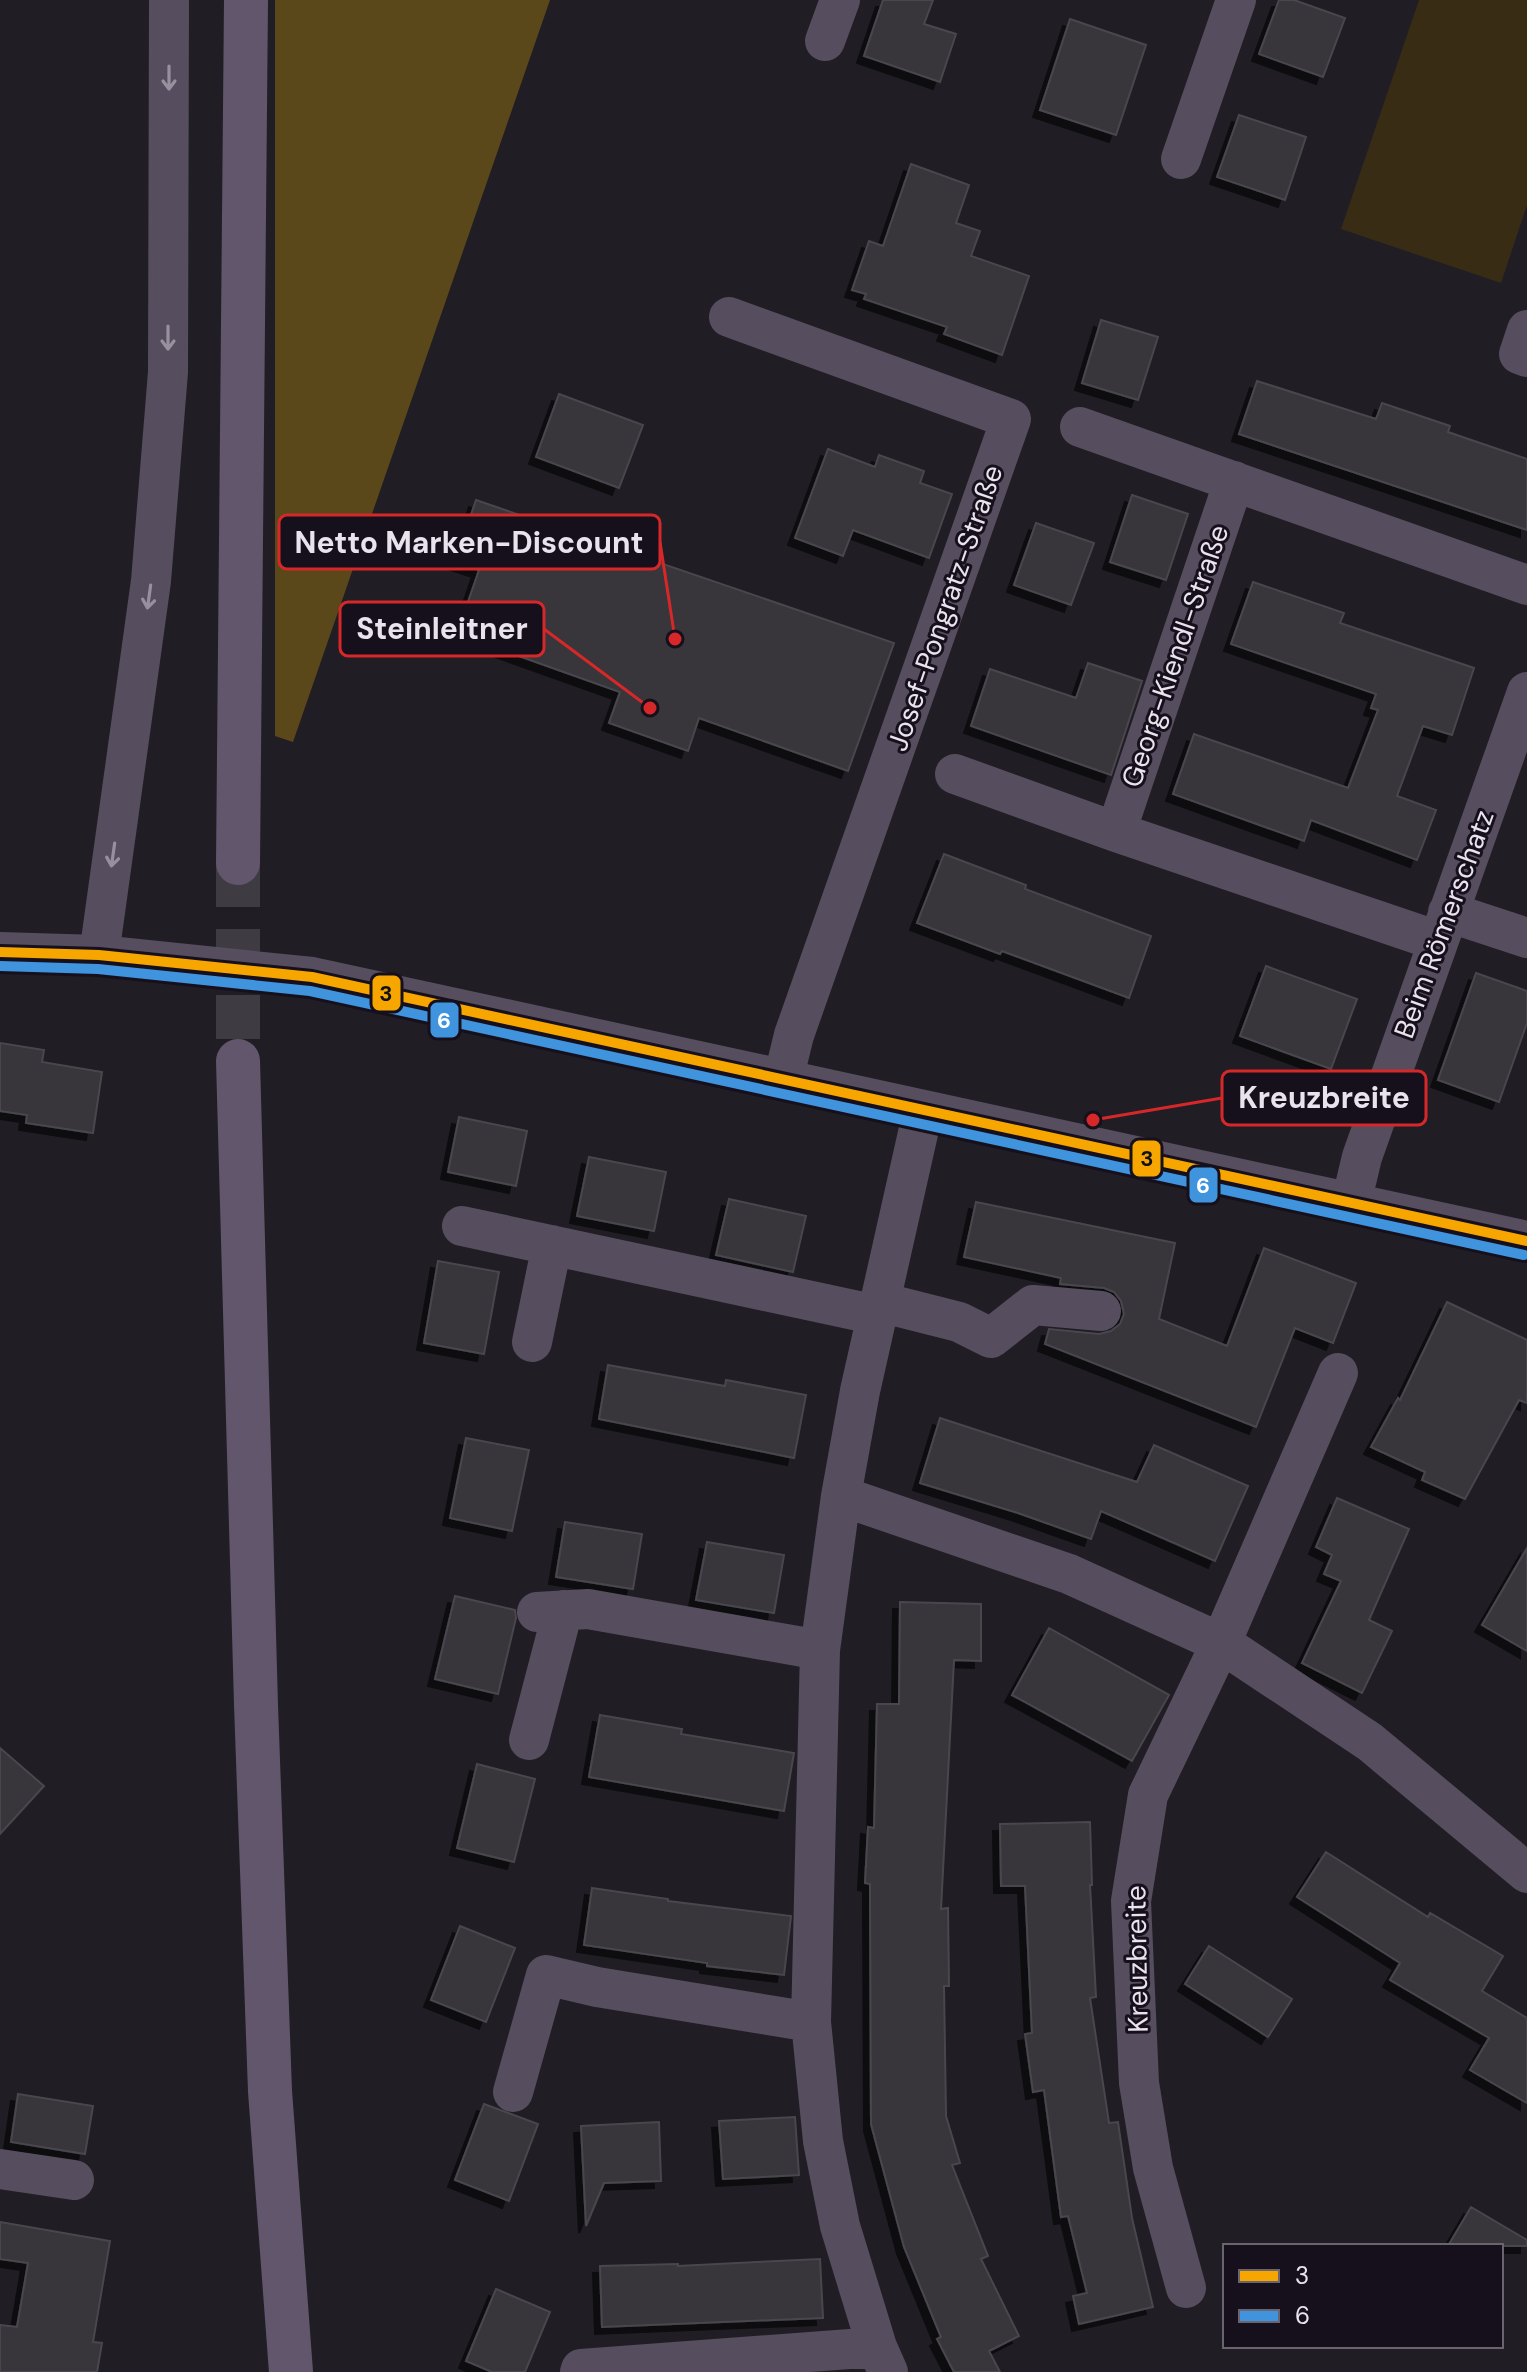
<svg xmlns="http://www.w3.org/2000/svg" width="1527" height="2372" viewBox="0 0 1527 2372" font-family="'DM Sans',sans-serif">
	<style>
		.green { fill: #382d14 }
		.forest { fill: #5b481a }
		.building { fill: #37353b; stroke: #49474d; stroke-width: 2; filter: url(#shadow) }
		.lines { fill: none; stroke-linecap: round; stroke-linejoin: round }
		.major-tunnel { stroke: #3e3b42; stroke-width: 44; stroke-dasharray: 44 22; stroke-linecap: butt }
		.minor { stroke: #564d5e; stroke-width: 40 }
		.major { stroke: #61566b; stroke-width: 44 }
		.bus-1-casing { stroke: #16101d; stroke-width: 16 }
		.bus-2-casing { stroke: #16101d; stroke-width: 16 }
		.bus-1 { stroke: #f7a600; stroke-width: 10 }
		.bus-2 { stroke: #4094de; stroke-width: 10 }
		.oneway { stroke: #98909e }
		.labels { text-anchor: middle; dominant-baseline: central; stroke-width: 6; stroke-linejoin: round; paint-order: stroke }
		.street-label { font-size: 28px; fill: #e8e3ed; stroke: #16101d }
		.leader { fill: none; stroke: #d62828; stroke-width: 3 }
		.callout-dot { fill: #d62828; stroke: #16101d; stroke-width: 3 }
		.callout { fill: #16101d; stroke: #d62828; stroke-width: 3 }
		.callout-label { font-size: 30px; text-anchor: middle; font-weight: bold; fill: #e8e3ed }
		.line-badge { stroke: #16101d; stroke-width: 3 }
		.badge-label { font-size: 22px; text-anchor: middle; font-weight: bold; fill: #fff }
		.pale-badge-label { font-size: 22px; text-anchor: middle; font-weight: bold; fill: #111 }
	</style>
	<defs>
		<filter id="shadow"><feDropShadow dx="-7" dy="7" stdDeviation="0" flood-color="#0009"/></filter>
	</defs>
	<rect width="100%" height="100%" fill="#201d24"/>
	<path class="green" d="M 1419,0 L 1527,0 L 1527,205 L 1501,283 L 1341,229 Z"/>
	<path class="forest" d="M 275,0 L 550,0 L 293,742 L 275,736 Z"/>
	<path class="building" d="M 883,0 L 933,0 L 924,24 L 956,34 L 940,82 L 864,56 Z
		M 1279,0 L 1294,0 L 1345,18 L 1323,77 L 1259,54 Z
		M 1070,19 L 1146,45 L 1116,135 L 1040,110 Z
		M 1239,115 L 1306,137 L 1285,200 L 1217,177 Z
		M 911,164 L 969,185 L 956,223 L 980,231 L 971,256 L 1029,276 L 1002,355 L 944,334 L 947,327 L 864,299 L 866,294 L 852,290 L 869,241 L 883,246 Z
		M 1101,320 L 1158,337 L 1138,400 L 1082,383 Z
		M 1257,381 L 1376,419 L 1382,403 L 1450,426 L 1448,432 L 1527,459 L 1527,530 L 1239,434 Z
		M 559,394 L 643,425 L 619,488 L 536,457 Z
		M 828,449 L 875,467 L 879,455 L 924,471 L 920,483 L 952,494 L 929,558 L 853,530 L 843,556 L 795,538 Z
		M 1132,495 L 1188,514 L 1166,580 L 1110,562 Z
		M 476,500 L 894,643 L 848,771 L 699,718 L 688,751 L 609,723 L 620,692 L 457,634 L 479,570 L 455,562 Z
		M 1036,523 L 1094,543 L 1071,605 L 1014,585 Z
		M 1253,582 L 1344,613 L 1340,623 L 1474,668 L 1452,735 L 1423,726 L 1397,796 L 1436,810 L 1417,860 L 1311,820 L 1304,841 L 1173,794 L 1194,734 L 1348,788 L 1378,710 L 1371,708 L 1376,694 L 1231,644 Z
		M 1088,663 L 1142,681 L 1111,775 L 971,726 L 990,669 L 1076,698 Z
		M 944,854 L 1026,885 L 1025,889 L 1151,936 L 1129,998 L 1002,951 L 1000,954 L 917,923 Z
		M 1266,966 L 1357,999 L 1331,1069 L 1240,1036 Z
		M 1476,973 L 1527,991 L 1527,1023 L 1499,1102 L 1438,1080 Z
		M 0,1043 L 44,1050 L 42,1062 L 102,1072 L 93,1133 L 26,1123 L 27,1115 L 0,1111 Z
		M 459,1117 L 527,1131 L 516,1186 L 448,1172 Z
		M 589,1157 L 666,1172 L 654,1231 L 577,1216 Z
		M 729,1199 L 806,1216 L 793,1272 L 716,1255 Z
		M 976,1202 L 1175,1243 L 1159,1319 L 1227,1346 L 1264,1248 L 1356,1283 L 1333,1343 L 1295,1328 L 1256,1427 L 1045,1344 L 1049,1329 L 1099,1334 L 1111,1331 L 1120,1324 L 1124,1314 L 1121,1301 L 1114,1292 L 1104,1288 L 1060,1284 L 1061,1278 L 964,1257 Z
		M 438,1261 L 499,1272 L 484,1354 L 424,1343 Z
		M 1447,1302 L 1527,1340 L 1527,1403 L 1519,1400 L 1465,1499 L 1422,1480 L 1425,1472 L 1371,1447 L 1398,1398 L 1400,1400 Z
		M 608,1365 L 725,1386 L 726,1380 L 806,1395 L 794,1458 L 599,1419 Z
		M 940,1418 L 1137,1482 L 1154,1445 L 1248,1486 L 1215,1561 L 1101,1511 L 1091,1539 L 1018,1513 L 920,1483 Z
		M 466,1438 L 529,1450 L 512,1531 L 450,1518 Z
		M 1337,1498 L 1409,1529 L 1369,1620 L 1392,1631 L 1362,1693 L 1302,1663 L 1341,1581 L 1324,1574 L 1332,1555 L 1316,1547 Z
		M 565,1522 L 642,1534 L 633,1589 L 556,1577 Z
		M 707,1542 L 784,1555 L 774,1613 L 696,1600 Z
		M 1527,1548 L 1527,1651 L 1482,1625 Z
		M 455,1596 L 515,1610 L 516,1618 L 498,1694 L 435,1679 Z
		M 900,1602 L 981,1604 L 981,1661 L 954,1660 L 941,1909 L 948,1908 L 949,1986 L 944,1986 L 946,2116 L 960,2163 L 952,2165 L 988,2256 L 981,2259 L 1019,2336 L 989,2351 L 1000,2372 L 954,2372 L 937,2339 L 941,2337 L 904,2247 L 871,2124 L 870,1884 L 865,1883 L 868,1827 L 874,1828 L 877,1704 L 899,1704 Z
		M 1049,1628 L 1169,1695 L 1132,1761 L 1012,1695 Z
		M 600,1715 L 682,1729 L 681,1734 L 794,1753 L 784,1811 L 589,1777 Z
		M 0,1748 L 44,1786 L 0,1834 Z
		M 477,1764 L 535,1779 L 514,1862 L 457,1848 Z
		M 1090,1822 L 1092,1885 L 1090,1885 L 1096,1997 L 1090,1998 L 1109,2123 L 1118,2122 L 1132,2218 L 1153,2307 L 1079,2324 L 1073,2296 L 1087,2293 L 1068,2216 L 1061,2217 L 1044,2090 L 1033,2092 L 1025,2034 L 1032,2033 L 1025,1886 L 1001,1886 L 1000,1824 Z
		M 1326,1852 L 1428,1917 L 1430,1913 L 1503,1956 L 1482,1991 L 1527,2018 L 1527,2103 L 1470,2070 L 1489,2038 L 1390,1980 L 1400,1963 L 1297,1897 Z
		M 592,1888 L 668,1899 L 668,1901 L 791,1916 L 784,1975 L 707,1966 L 707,1963 L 584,1945 Z
		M 460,1926 L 515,1948 L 486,2022 L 431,2000 Z
		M 1209,1946 L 1292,1999 L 1268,2037 L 1185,1984 Z
		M 18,2094 L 93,2106 L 85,2154 L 11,2142 Z
		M 484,2104 L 538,2124 L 509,2201 L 455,2180 Z
		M 795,2117 L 799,2175 L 723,2179 L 719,2121 Z
		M 659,2122 L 661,2181 L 604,2183 L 586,2226 L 581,2126 Z
		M 1471,2207 L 1527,2240 L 1527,2246 L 1448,2246 Z
		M 0,2222 L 110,2241 L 93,2342 L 102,2343 L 97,2372 L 0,2372 L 0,2325 L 17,2327 L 28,2263 L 0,2259 Z
		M 820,2259 L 823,2318 L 602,2327 L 600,2266 L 678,2264 L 678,2266 Z
		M 496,2289 L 550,2312 L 525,2372 L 492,2372 L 466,2361 Z"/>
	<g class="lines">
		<path class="major-tunnel" d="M 238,863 L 238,1061"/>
		<path class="minor" d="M 825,41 L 840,0
			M 1181,159 L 1236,0
			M 729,317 L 1011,419 L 794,1035 L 783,1080
			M 1527,330 L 1519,354 L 1527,357
			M 1080,427 L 1527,585
			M 955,774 L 1116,832 L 1438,941
			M 1116,832 L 1234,481
			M 1448,912 L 1527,938
			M 0,952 L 99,955 L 312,977 L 1527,1241
			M 99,955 L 151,581 L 168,372 L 169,0
			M 1351,1203 L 1362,1157 L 1527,692
			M 462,1226 L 877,1315
			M 880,1302 L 959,1322 L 991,1338 L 1033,1305 L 1101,1311
			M 532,1342 L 552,1245
			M 841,1496 L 1069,1574 L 1221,1643 L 1370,1742 L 1527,1873
			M 537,1612 L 588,1609 L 820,1650
			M 529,1740 L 563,1610
			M 513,2092 L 546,1975 L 597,1987 L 811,2022
			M 0,2169 L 74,2180
			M 1186,2288 L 1153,2168 L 1139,2083 L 1131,1901 L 1148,1795 L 1221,1643 L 1338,1373
			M 580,2372 L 581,2369 L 877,2347
			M 888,2372 L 877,2347 L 840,2226 L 823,2141 L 811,2022 L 820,1650 L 841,1496 L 860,1391 L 923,1111"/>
		<path class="major" d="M 238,863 L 246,0
			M 238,1061 L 256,1705 L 270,2091 L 291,2372"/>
		<defs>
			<path id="bus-1" d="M 0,952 L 99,955 L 312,977 L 1527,1241"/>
			<path id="bus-2" d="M 0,966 L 98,969 L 310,991 L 1524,1255"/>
		</defs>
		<use href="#bus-1" class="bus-1-casing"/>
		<use href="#bus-2" class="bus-2-casing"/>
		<use href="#bus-1" class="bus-1"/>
		<use href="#bus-2" class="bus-2"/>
	</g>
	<defs><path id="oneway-shaft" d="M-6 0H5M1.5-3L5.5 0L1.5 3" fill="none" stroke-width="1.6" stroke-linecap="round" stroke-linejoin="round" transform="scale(2)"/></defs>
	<g class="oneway">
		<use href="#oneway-shaft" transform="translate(169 78) rotate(90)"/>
		<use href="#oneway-shaft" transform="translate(168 338) rotate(90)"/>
		<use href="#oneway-shaft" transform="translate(149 597) rotate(98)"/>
		<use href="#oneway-shaft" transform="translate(113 855) rotate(98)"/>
	</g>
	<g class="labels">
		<g class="street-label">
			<text transform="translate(945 608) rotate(-71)">Josef-Pongratz-Straße</text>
			<text transform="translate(1175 656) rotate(-71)">Georg-Kiendl-Straße</text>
			<text transform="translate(1444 924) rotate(-70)">Beim Römerschatz</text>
			<text transform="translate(1137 1959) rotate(-91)">Kreuzbreite</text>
		</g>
	</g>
	<path class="leader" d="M675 639L660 542M650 708L544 629M1093 1120L1222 1098"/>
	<g class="callout-dot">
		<circle cx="675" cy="639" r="8"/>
		<circle cx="650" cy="708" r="8"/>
		<circle cx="1093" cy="1120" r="8"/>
	</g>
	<g class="callout">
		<rect x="279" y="515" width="381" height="54" rx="8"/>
		<rect x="340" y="602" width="204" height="54" rx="8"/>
		<rect x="1222" y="1071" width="204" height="54" rx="8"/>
	</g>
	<g class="callout-label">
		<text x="469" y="553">Netto Marken-Discount</text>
		<text x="442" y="639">Steinleitner</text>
		<text x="1324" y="1108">Kreuzbreite</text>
	</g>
	<g class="line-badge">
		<rect x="371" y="974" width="31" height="38" rx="8" fill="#f7a600"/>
		<rect x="429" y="1001" width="31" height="38" rx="8" fill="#4094de"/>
		<rect x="1131" y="1139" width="31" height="39" rx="8" fill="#f7a600"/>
		<rect x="1188" y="1166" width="31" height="38" rx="8" fill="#4094de"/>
	</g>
	<g class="badge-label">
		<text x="444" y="1028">6</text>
		<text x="1203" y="1193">6</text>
	</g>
	<g class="pale-badge-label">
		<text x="386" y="1001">3</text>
		<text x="1147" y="1166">3</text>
	</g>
	<rect x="1223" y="2244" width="280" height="104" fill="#16101d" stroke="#6a6470" stroke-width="2"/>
	<rect x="1239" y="2270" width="40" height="12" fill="#f7a600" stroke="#6a6470" stroke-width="2"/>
	<text x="1295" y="2284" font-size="24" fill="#e8e3ed">3</text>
	<rect x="1239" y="2310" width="40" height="12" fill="#4094de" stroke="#6a6470" stroke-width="2"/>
	<text x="1295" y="2324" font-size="24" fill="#e8e3ed">6</text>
</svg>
